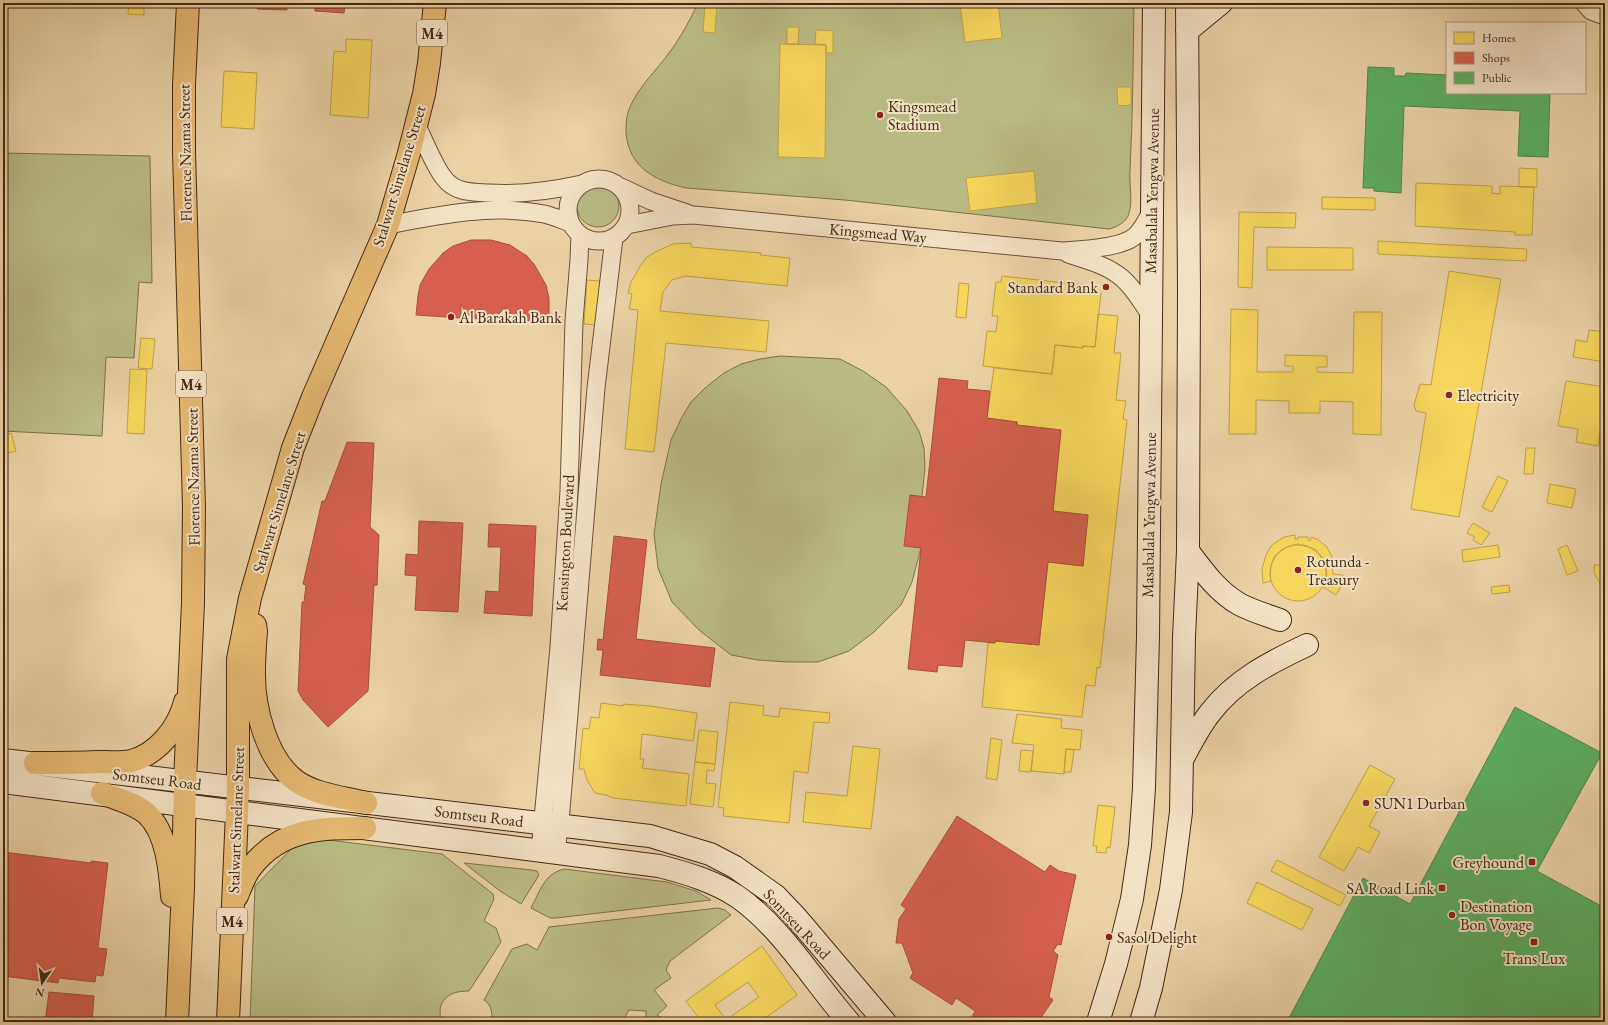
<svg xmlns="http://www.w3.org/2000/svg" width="1608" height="1025" viewBox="0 0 1608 1025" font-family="'EB Garamond',serif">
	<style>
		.green { fill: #babb84; stroke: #7f724c }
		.homes { fill: #f6d55c; stroke: #c1a146; fill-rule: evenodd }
		.shops { fill: #d6604d; stroke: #aa4f3c }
		.public { fill: #5aae61; stroke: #53864a }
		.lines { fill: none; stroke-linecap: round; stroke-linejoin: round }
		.minor-casing { stroke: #6e5238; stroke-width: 19 }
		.secondary-casing { stroke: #442813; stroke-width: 24 }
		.trunk-casing { stroke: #442813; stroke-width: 24 }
		.minor { stroke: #f2e2c4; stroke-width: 17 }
		.secondary { stroke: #f2e2c4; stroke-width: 22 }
		.trunk { stroke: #e6b972; stroke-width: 22 }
		.poi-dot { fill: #8f2418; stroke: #f2e2c4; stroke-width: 1.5 }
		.labels { text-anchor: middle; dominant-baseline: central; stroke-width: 4; stroke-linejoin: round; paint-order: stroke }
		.shield { fill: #f2e2c4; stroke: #786048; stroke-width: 1 }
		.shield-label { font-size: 15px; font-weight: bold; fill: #442813 }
		.poi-label { font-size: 16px; fill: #442813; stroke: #f2e2c4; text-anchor: start }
		.street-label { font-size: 16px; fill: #442813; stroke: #f2e2c4 }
	</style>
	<rect width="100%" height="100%" fill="#ebd2a5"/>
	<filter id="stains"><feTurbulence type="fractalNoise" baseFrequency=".005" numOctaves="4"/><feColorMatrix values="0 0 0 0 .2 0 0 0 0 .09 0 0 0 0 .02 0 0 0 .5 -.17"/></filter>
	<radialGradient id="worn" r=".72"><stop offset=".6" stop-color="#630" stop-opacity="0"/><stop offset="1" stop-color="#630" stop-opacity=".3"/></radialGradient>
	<path class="green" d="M 698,3 L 1134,3 C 1133,59 1133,115 1130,171 C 1129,184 1133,200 1129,213 C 1127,222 1117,227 1109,229 L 845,200 L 686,188 C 656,181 629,168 626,133 C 626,124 626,116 630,107 C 639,86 656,71 669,53 C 681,37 690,20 698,3 Z
		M 3,153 L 150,156 L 152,283 L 139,282 L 134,358 L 106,357 L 102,436 L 3,431 Z
		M577 206a21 21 0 1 1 42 0a21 21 0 1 1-42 0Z
		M 780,356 L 840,359 L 863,371 L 886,387 L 907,411 L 919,431 L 924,448 L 925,468 L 922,496 L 921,548 L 912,582 L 901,605 L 874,632 L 849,651 L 818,662 L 788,662 L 758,660 L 731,655 L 699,630 L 672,602 L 658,568 L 654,534 L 661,484 L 671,440 L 682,417 L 691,402 L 705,388 L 724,373 L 741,364 L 760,359 Z
		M 317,840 L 328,840 L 442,854 L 493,894 L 494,899 L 484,921 L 496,928 L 501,942 L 469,991 C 458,991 446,993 441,1005 C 439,1011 441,1017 440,1022 L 250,1022 L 255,886 L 296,844 Z
		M 464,863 L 532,870 L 537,871 L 539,875 L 521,904 L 500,891 Z
		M 564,869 L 667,882 L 696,891 L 711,900 L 556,918 L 550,918 L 531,908 C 540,891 544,874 564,869 Z
		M 718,908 L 725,910 L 731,915 L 670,961 L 666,970 L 671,978 L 654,990 L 667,1006 L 657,1015 L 668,1022 L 646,1022 L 646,1011 L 629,1010 L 622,1022 L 492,1022 C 492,1013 492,1005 484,1000 L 512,949 L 527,944 L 537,950 L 549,927 Z"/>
	<path class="homes" d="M 129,3 L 144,3 L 144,15 L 128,14 Z
		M 705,3 L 717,3 L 715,33 L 703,32 Z
		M 980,3 L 998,3 L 1002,38 L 965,42 L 960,5 Z
		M 787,27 L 799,27 L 798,44 L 787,44 Z
		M 816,30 L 833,31 L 833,53 L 826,53 L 826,45 L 815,44 Z
		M 346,39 L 372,40 L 368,118 L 330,115 L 334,51 L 346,52 Z
		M 780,44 L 826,45 L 825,158 L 778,157 Z
		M 224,71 L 257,73 L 254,129 L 221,127 Z
		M 1117,87 L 1131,87 L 1131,105 L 1118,106 Z
		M 1519,168 L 1537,169 L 1537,187 L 1519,187 Z
		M 1034,171 L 1037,203 L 970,211 L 966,178 Z
		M 1416,183 L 1492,186 L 1492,193 L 1500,194 L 1500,186 L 1534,187 L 1532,235 L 1515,235 L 1515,232 L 1415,226 Z
		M 1322,197 L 1375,198 L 1375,210 L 1322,209 Z
		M 1239,212 L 1296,213 L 1295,228 L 1254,227 L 1252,288 L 1238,287 Z
		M 1378,241 L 1527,249 L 1526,261 L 1378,254 Z
		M 691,243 L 691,247 L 761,253 L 760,255 L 790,258 L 787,286 L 685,276 L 672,280 L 663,292 L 660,311 L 769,321 L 766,352 L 666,343 L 654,452 L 625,449 L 638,310 L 629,309 L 632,294 L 628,293 L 631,282 L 641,265 L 646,258 L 655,252 L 673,244 Z
		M 1267,247 L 1353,248 L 1353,270 L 1267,270 Z
		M 1449,271 L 1501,279 L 1459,517 L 1411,509 L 1426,413 L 1416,411 L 1414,405 L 1420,384 L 1431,385 Z
		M 1002,276 L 1093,286 L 1092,292 L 1101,293 L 1095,347 L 1083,346 L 1083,348 L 1055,345 L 1052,374 L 983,366 L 987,331 L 996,332 L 998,316 L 992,316 L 996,282 L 1001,282 Z
		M 587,280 L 600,281 L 597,325 L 584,324 Z
		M 959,283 L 969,284 L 966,318 L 956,317 Z
		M 1231,309 L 1258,310 L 1257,372 L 1293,372 L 1293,366 L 1285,366 L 1285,355 L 1327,356 L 1327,367 L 1317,367 L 1317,372 L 1353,373 L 1354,312 L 1382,312 L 1381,435 L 1353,434 L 1353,402 L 1320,401 L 1320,413 L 1289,413 L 1289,401 L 1256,400 L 1256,434 L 1229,434 Z
		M 1098,314 L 1118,316 L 1114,353 L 1121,353 L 1116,400 L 1126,401 L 1123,419 L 1127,420 L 1100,668 L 1097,667 L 1095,686 L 1086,685 L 1082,717 L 982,707 L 988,643 L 995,643 L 995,641 L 1039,645 L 1048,562 L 1083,566 L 1088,515 L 1053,511 L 1061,430 L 1017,425 L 1017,422 L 987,418 L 994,368 L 1052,374 L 1055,345 L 1083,348 L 1083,346 L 1095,347 Z
		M 1589,330 L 1605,332 L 1605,362 L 1573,357 L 1576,340 L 1587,342 Z
		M 141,338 L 155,339 L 152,369 L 138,368 Z
		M 130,369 L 147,370 L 144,434 L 127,433 Z
		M 1566,381 L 1605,387 L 1605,433 L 1600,432 L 1598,446 L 1576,442 L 1578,429 L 1558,426 Z
		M 11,433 L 16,451 L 3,454 L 3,436 Z
		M 1526,448 L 1535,448 L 1533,474 L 1524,474 Z
		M 1498,476 L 1508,481 L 1492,512 L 1482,507 Z
		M 1550,484 L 1576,489 L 1572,508 L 1547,503 Z
		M 1473,523 L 1490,533 L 1481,545 L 1473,540 L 1475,537 L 1467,533 Z
		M 1295,535 L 1295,539 L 1298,539 L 1298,537 L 1308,537 L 1308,540 L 1310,541 L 1311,537 L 1317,539 L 1327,547 L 1333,559 L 1331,560 L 1333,574 L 1343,575 L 1340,588 L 1336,595 L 1323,587 L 1327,575 L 1326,565 L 1322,557 L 1316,550 L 1307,546 L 1298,544 L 1289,546 L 1281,550 L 1274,557 L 1271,566 L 1270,575 L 1271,581 L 1263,583 L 1262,569 L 1266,555 L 1269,549 L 1272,545 L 1284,537 Z
		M1270 573a28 28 0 1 1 56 0a28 28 0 1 1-56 0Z
		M 1498,545 L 1500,557 L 1463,562 L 1462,550 Z
		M 1567,545 L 1578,571 L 1567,575 L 1558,549 Z
		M 1594,565 L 1602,565 L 1602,572 L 1605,572 L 1605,585 L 1601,585 L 1594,573 Z
		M 1509,585 L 1510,592 L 1492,594 L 1491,587 Z
		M 730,702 L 764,706 L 763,715 L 779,717 L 780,708 L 830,713 L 829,723 L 814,722 L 808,773 L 794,771 L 789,823 L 723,816 L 724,808 L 718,807 Z
		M 601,703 L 623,706 L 623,704 L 650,706 L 697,713 L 693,741 L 642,734 L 640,759 L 644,759 L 642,768 L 689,774 L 686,806 L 613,798 L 606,795 L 595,793 L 587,780 L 584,769 L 579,769 L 583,728 L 589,729 L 591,717 L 599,718 Z
		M 1017,714 L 1062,719 L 1061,728 L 1082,730 L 1080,750 L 1066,749 L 1064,774 L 1031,771 L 1034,745 L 1012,743 Z
		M 699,730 L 718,732 L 715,764 L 695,762 Z
		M 991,738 L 1002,740 L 997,780 L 986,778 Z
		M 853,746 L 880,749 L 871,829 L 803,822 L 806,792 L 847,796 Z
		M 1066,749 L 1074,750 L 1071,772 L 1064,772 Z
		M 1021,750 L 1033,751 L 1031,772 L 1019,771 Z
		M 695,762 L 715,764 L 714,771 L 707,770 L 706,783 L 716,784 L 713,807 L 690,804 Z
		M 1370,765 L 1395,779 L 1369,826 L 1380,832 L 1369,853 L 1358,847 L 1344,871 L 1319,857 Z
		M 1098,805 L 1115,807 L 1110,848 L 1107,847 L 1106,853 L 1096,852 L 1097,846 L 1093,846 Z
		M 1277,860 L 1346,895 L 1340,906 L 1271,871 Z
		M 1257,882 L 1313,909 L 1302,930 L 1247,903 Z
		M 762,946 L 797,995 L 760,1022 L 702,1022 L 686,1001 ZM 748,982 L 759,997 L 726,1020 L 715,1005 Z"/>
	<path class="shops" d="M 257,3 L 287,3 L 287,10 L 257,9 Z
		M 315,3 L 345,3 L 344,13 L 315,11 Z
		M 471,240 L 491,240 L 510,245 L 527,256 L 534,264 L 546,285 L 549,298 L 549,322 L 505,320 L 505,307 L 498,315 L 485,319 L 477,319 L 470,316 L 465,311 L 461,304 L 461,318 L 416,315 L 418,296 L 420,285 L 429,269 L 443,253 L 453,246 Z
		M 939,378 L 968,381 L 967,389 L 990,391 L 987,418 L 1017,422 L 1017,425 L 1061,430 L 1053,511 L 1088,515 L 1083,566 L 1048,562 L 1039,645 L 995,641 L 995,643 L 965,640 L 962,667 L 938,665 L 937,672 L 908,669 L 921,548 L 904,546 L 910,495 L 926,497 Z
		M 347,442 L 374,443 L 370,527 L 379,535 L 377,585 L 374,585 L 368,691 L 328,727 L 303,700 L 298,691 L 302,602 L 304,602 L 306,585 L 303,584 L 322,501 L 325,501 Z
		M 419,521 L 463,523 L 458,612 L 415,610 L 417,576 L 405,575 L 406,554 L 418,555 Z
		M 489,524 L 536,526 L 532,616 L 484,613 L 486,591 L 499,592 L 501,547 L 488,547 Z
		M 614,536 L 647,540 L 636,639 L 715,648 L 710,687 L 600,675 L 603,650 L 597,650 L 598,639 L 603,640 Z
		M 957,816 L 1045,872 L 1050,865 L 1059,871 L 1076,875 L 1061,945 L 1058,944 L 1053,951 L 1058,955 L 1049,997 L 1053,1000 L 1038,1022 L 979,1022 L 972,1017 L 975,1011 L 956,998 L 952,1005 L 910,978 L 913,973 L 902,943 L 896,943 L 899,919 L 906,909 L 901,905 Z
		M 3,852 L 91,863 L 91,861 L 108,863 L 98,948 L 107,949 L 103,976 L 96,975 L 95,982 L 59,978 L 58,983 L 3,976 L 3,874 L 7,874 L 8,866 L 3,865 Z
		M 49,992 L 94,996 L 92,1022 L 45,1022 Z"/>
	<path class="public" d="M 1368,67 L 1394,68 L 1394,76 L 1405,76 L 1406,73 L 1447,75 L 1447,93 L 1550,93 L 1548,157 L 1518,156 L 1520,111 L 1404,106 L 1401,193 L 1374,191 L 1374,188 L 1363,188 Z
		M 1515,707 L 1602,753 L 1537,871 L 1605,908 L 1605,1022 L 1287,1022 L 1363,878 L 1410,904 Z"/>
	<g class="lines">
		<defs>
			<path id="minor" d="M 1584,3 L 1591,11 L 1605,16
				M 416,124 C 424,139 434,166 444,178 C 455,193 472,192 489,193 C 521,195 550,191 582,184
				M568 210a31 31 0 1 1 62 0a31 31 0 1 1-62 0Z
				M 621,187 L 651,201 L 687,213
				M 388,225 C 439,215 492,204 544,214 C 553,216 562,220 570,223
				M 627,225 L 673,216 L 694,215 L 1062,251 C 1080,250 1122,248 1135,236 C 1143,229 1147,219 1152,210
				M 1068,254 C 1086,260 1107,265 1122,278 C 1134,288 1142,303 1151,316
				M 540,851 L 559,647 L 569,491 L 574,321 L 579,260 L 580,235
				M 556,853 L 561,810 L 596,388 L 614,238"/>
			<path id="secondary" d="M 1187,31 L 1221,3
				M 1188,551 C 1203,571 1217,591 1239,604 C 1252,611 1266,615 1280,620
				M 1183,758 C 1191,743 1199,727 1210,713 C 1235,680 1271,662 1307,645
				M 3,760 L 650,836 L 710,854 L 735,867 L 776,896 L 796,917 L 885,1022
				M 3,782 L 659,866 C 686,873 714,881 738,897 C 783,929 813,981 849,1022
				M 1098,1022 L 1116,964 L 1132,899 L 1140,845 L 1144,788 L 1148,636 L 1154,3
				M 1141,1022 L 1151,988 L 1171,890 L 1181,812 L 1184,637 L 1188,551 L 1189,290 L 1187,3"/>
			<path id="trunk" d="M 255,625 L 256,631 C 255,644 254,657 254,670 C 253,706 266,759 296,781 C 316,795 343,797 366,803
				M 35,763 C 56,763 77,763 97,762 C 108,762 121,763 131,761 C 158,754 178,728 185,702
				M 102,793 C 116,799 135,803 147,814 C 167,833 170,870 172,896
				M 237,896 C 241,886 245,874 252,866 C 282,828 322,828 365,828
				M 177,1022 L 183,888 L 185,782 L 193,603 L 194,507 L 184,151 L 184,85 L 188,3
				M 228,1022 L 238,788 L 238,659 L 250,598 L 293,448 L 313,397 L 388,225 L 409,153 L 424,94 L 429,63 L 435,3"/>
		</defs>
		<use href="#minor" class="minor-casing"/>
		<use href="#secondary" class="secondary-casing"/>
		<use href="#trunk" class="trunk-casing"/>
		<use href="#minor" class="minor"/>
		<use href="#secondary" class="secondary"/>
		<use href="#trunk" class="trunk"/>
	</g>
	<g class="poi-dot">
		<circle cx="880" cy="115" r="4"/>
		<circle cx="1106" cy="287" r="4"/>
		<circle cx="451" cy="317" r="4"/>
		<circle cx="1449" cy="395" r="4"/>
		<circle cx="1298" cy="570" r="4"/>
		<circle cx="1366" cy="803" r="4"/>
		<rect x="1528" y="858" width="8" height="8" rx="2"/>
		<rect x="1438" y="884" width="8" height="8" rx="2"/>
		<circle cx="1452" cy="915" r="4"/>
		<circle cx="1109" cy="937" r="4"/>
		<rect x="1530" y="938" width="8" height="8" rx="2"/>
	</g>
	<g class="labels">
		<g class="shield">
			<rect x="417" y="20" width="30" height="26" rx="3"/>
			<rect x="176" y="371" width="30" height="26" rx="3"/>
			<rect x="217" y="908" width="30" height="26" rx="3"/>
		</g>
		<g class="shield-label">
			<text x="432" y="33">M4</text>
			<text x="191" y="384">M4</text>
			<text x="232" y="921">M4</text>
		</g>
		<g class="poi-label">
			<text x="888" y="106">Kingsmead<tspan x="888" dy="18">Stadium</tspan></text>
			<text x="1098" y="287" text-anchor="end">Standard Bank</text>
			<text x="459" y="317">Al Barakah Bank</text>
			<text x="1457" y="395">Electricity</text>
			<text x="1306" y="561">Rotunda -<tspan x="1306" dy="18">Treasury</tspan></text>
			<text x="1374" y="803">SUN1 Durban</text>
			<text x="1524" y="862" text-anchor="end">Greyhound</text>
			<text x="1434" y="888" text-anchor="end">SA Road Link</text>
			<text x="1460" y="906">Destination<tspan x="1460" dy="18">Bon Voyage</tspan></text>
			<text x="1117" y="937">Sasol Delight</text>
			<text x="1534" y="958" text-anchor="middle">Trans Lux</text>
		</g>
		<g class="street-label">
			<text transform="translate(185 153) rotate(-91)">Florence Nzama Street</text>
			<text transform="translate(399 176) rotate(-73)">Stalwart Simelane Street</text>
			<text transform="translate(1152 191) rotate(-89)">Masabalala Yengwa Avenue</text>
			<text transform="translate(878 233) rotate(5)">Kingsmead Way</text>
			<text transform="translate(193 477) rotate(-91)">Florence Nzama Street</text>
			<text transform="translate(279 502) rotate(-73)">Stalwart Simelane Street</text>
			<text transform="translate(1149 515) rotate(-89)">Masabalala Yengwa Avenue</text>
			<text transform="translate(565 543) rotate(-87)">Kensington Boulevard</text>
			<text transform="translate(157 779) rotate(7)">Somtseu Road</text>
			<text transform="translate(479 816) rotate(7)">Somtseu Road</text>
			<text transform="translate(236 820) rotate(-88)">Stalwart Simelane Street</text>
			<text transform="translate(797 924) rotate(47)">Somtseu Road</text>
		</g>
	</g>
	<rect width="1608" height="1025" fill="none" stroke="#ebd2a5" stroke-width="16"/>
	<rect x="4" y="4" width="1600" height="1017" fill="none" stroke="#442813" stroke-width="2"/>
	<rect x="8" y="8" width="1592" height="1009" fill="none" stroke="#442813"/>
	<rect x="1446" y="22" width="140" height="72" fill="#f2e2c4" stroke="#ac987d"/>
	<rect x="1454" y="32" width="20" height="12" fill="#f6d55c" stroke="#ac987d"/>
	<text x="1482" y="42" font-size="12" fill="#442813">Homes</text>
	<rect x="1454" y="52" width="20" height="12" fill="#d6604d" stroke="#ac987d"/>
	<text x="1482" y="62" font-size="12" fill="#442813">Shops</text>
	<rect x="1454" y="72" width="20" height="12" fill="#5aae61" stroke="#ac987d"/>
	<text x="1482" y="82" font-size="12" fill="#442813">Public</text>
	<g transform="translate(42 983) rotate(193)" stroke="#f2e2c4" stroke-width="3" paint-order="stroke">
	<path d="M0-3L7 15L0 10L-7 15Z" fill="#442813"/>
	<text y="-6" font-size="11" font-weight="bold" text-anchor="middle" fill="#442813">N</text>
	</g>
	<rect width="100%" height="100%" filter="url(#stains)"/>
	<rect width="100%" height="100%" fill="url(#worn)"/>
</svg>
